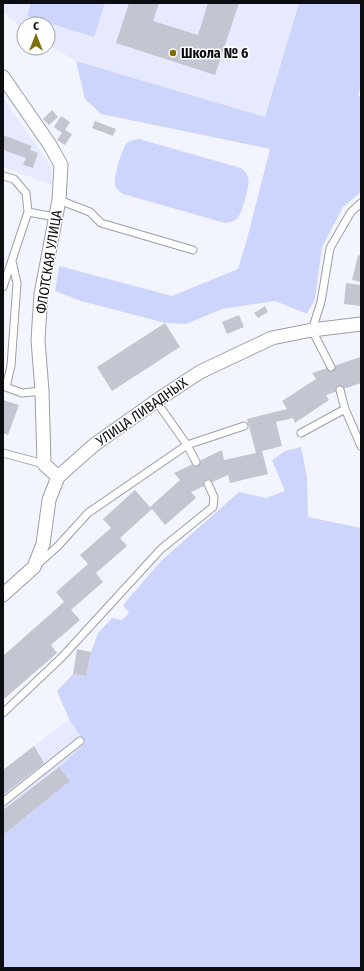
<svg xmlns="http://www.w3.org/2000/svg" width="364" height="971" viewBox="0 0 364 971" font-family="'Fira Sans Condensed',sans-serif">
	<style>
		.built { fill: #e7eafe }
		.green { fill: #ced5fd }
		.building { fill: #c3c5d1 }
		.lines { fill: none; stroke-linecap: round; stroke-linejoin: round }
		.service-casing { stroke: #9c9ea9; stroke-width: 9 }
		.minor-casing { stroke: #9c9ea9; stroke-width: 15 }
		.service { stroke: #fff; stroke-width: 7 }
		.minor { stroke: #fff; stroke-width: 13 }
		.poi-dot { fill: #7e6d08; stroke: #fff; stroke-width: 1.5 }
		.labels { text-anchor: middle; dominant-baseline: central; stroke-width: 3; stroke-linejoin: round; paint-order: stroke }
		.poi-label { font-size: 14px; font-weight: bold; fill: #0c0d11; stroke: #fff; text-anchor: start }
		.street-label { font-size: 14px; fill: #0c0d11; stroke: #fff }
	</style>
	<rect width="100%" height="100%" fill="#f3f5fe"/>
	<path class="built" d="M 3,3 L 299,3 L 265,117 L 76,61 L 48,45 L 48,24 L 24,24 L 24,30 L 3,12 Z
		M 3,98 L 51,166 L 52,185 L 3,167 Z
		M 69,719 L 85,743 L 59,767 L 70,781 L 3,835 L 3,770 Z"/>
	<path class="green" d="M 31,3 L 105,3 L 94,37 L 27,16 Z
		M 299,3 L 361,3 L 361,86 L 358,95 L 361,97 L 361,192 L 343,207 L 322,247 L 315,299 L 307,314 L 275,301 L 222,309 L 186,324 L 165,323 L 81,301 L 55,291 L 59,266 L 172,296 L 238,269 L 247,239 L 270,149 L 101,114 L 85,99 L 76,61 L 265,117 Z
		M 139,139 L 241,168 C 244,171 247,173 248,177 C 251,184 242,214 237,219 C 233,222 229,222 225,223 L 123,194 C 120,192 116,189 115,185 C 113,179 122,148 127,143 C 130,140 134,140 139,139 Z
		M 301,447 L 307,477 L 308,517 L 361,528 L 361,968 L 3,968 L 3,835 L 70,781 L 59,767 L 85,743 L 69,719 L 57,691 L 73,674 L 86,676 L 91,652 L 98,633 L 112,618 L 122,620 L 129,613 L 123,605 L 161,561 L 239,492 L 266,498 L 285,491 L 272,460 L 285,451 Z"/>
	<path class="building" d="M 129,3 L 159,3 L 153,21 L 198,35 L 208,3 L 239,3 L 215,75 L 116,43 Z
		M 52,110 L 58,117 L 49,125 L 43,119 Z
		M 61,116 L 70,122 L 65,130 L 72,134 L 65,145 L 57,140 L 62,133 L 54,127 Z
		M 95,121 L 116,129 L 113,136 L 92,128 Z
		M 3,135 L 32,146 L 30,150 L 38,153 L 33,168 L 23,165 L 26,158 L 3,150 Z
		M 358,255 L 361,256 L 361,282 L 352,280 Z
		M 346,283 L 361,285 L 361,306 L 344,304 Z
		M 265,306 L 268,312 L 258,318 L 254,313 Z
		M 239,315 L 244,327 L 227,334 L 222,322 Z
		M 165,323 L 180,347 L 112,391 L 97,367 Z
		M 361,357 L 361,383 L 326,395 L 329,400 L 295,423 L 293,418 L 276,422 L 282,446 L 262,451 L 268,474 L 230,483 L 228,475 L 191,492 L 196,498 L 165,525 L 152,509 L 120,538 L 127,546 L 96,573 L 103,582 L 71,610 L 80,620 L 51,645 L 57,653 L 3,700 L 3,656 L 64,602 L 56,592 L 88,564 L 80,555 L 111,528 L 103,519 L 135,490 L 150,507 L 180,480 L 174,473 L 222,450 L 224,460 L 256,453 L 247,419 L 287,409 L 282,401 L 316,379 L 312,373 Z
		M 3,400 L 19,405 L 8,435 L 3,433 Z
		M 77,649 L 91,652 L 86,676 L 73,674 Z
		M 34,746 L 44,763 L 3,795 L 3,770 Z
		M 59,767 L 70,781 L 3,835 L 3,810 Z"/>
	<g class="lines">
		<defs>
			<path id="service" d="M 3,176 L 14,179 L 26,193 L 28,212 L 3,287
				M 59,200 L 90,212 L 101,223 L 193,250
				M 28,212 L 55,217
				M 331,367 L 312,330 L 321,302 L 330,248 L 351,212 L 361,203
				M 3,386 L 22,393 L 42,391
				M 6,387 L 11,366 L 17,283 L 12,261
				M 340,390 L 345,409
				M 156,401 L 187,445 L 196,462
				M 301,433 L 345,409 L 361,446
				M 3,453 L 44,464
				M 38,564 L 58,546 L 88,513 L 187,445 L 244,426
				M 3,713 L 62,657 L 161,549 L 213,507 L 214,497 L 208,484
				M 3,802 L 80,741"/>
			<path id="minor" d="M 3,77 L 50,145 L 61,165 L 59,200 L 41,294 L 38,340 L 42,391 L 44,464 L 58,477
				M 3,595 L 34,567 L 43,544 L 49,500 L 58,477 L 94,445 L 156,401 L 200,372 L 272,338 L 312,330 L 361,324"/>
		</defs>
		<use href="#service" class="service-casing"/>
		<use href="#minor" class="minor-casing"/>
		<use href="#service" class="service"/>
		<use href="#minor" class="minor"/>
	</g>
	<circle class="poi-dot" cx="173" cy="53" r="4"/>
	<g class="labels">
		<g class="poi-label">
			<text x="181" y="53">Школа № 6</text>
		</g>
		<g class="street-label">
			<text transform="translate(49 262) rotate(-81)">ФЛОТСКАЯ УЛИЦА</text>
			<text transform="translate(142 412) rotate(-35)">УЛИЦА ЛИВАДНЫХ</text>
		</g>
	</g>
	<rect width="364" height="971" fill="none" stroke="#0c0d11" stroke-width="8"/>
	<g transform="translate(36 36)"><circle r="19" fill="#ffffff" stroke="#9e9ea0"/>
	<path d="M0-3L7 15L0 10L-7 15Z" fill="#7e6d08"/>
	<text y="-6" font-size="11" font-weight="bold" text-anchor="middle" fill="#0c0d11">С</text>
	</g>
</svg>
